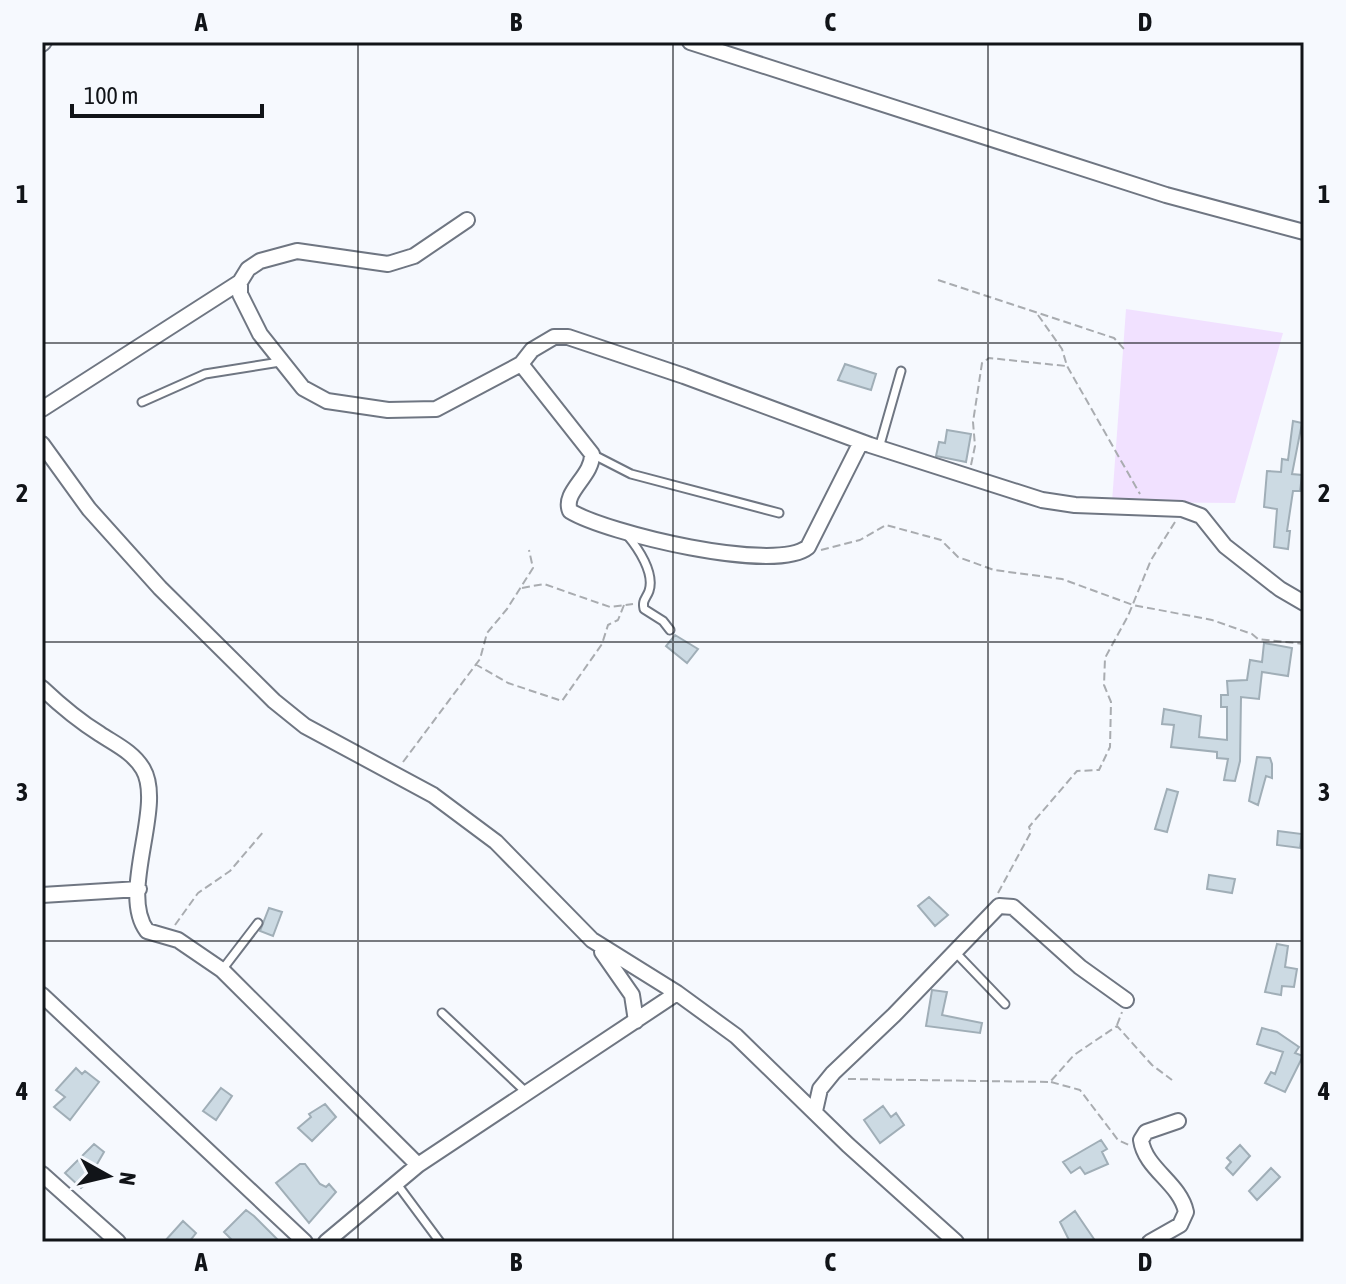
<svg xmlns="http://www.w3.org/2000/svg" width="1346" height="1284" viewBox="0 0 1346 1284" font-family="'Asap Condensed',sans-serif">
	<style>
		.green { fill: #f1e1ff }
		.building { fill: #ccdae3; stroke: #a0aeb7; stroke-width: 2 }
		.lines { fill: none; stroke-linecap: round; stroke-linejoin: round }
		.lane-casing { stroke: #6f7682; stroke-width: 11 }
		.street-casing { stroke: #6f7682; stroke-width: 18 }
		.path { stroke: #a9acb0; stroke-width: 2; stroke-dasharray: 8 4; stroke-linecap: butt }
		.lane { stroke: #fff; stroke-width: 7 }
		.street { stroke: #fff; stroke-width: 14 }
		.grid { fill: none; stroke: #111418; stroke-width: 2; stroke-opacity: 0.55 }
		.neatline { fill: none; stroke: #111418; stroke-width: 3 }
		.grid-label { font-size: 26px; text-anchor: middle; font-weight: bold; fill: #111418 }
	</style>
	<rect width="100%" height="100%" fill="#f6f9fe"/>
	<path class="green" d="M 1126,309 L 1283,333 L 1235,503 L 1112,502 Z"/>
	<path class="building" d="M 845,364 L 876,374 L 871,390 L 838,380 Z
		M 1293,421 L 1302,423 L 1292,474 L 1302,475 L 1300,491 L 1293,491 L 1287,531 L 1290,531 L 1288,549 L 1274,547 L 1277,509 L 1264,507 L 1267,471 L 1281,472 L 1282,459 L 1288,460 Z
		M 947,430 L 971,434 L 966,462 L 936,456 L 939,442 L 945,443 Z
		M 675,635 L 698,649 L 687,663 L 666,646 Z
		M 1264,643 L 1292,648 L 1288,676 L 1262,672 L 1259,699 L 1241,697 L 1240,761 L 1235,781 L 1224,780 L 1228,759 L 1217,758 L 1217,752 L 1171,747 L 1174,725 L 1162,724 L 1164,709 L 1201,716 L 1199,737 L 1227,740 L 1227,707 L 1221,707 L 1221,695 L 1228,695 L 1227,681 L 1247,680 L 1250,660 L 1262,662 Z
		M 1257,757 L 1270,758 L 1272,764 L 1272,778 L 1266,776 L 1258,805 L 1249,801 Z
		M 1167,789 L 1178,792 L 1167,832 L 1155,829 Z
		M 1278,831 L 1302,834 L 1300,848 L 1277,845 Z
		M 1209,875 L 1235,879 L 1232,893 L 1207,889 Z
		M 929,897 L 948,915 L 935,926 L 918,906 Z
		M 269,908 L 282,912 L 273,936 L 260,931 Z
		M 1277,944 L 1288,946 L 1285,967 L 1297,969 L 1294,987 L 1282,986 L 1281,995 L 1265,992 Z
		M 932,990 L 947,992 L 942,1015 L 982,1023 L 980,1033 L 926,1026 Z
		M 1262,1028 L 1277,1032 L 1299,1047 L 1295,1053 L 1303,1056 L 1285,1092 L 1265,1083 L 1271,1072 L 1275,1074 L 1283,1052 L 1257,1044 Z
		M 76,1068 L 82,1074 L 85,1071 L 99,1082 L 70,1120 L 54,1107 L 65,1097 L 56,1090 Z
		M 221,1088 L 232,1096 L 216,1120 L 203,1111 Z
		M 325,1104 L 336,1117 L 312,1141 L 298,1128 L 311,1117 L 309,1114 Z
		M 883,1106 L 891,1117 L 896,1113 L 904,1125 L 880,1143 L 864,1120 Z
		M 1101,1140 L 1107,1149 L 1102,1152 L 1108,1164 L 1085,1174 L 1080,1167 L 1071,1173 L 1063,1162 Z
		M 94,1144 L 104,1152 L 93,1171 L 98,1174 L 81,1188 L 65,1173 Z
		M 1240,1145 L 1250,1156 L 1233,1175 L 1226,1168 L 1231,1162 L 1227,1158 Z
		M 300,1164 L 305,1164 L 320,1184 L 326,1187 L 329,1184 L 336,1192 L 309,1223 L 276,1183 Z
		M 1271,1168 L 1280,1177 L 1257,1200 L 1249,1191 Z
		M 246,1210 L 254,1216 L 280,1242 L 234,1242 L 224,1232 Z
		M 1075,1211 L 1081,1220 L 1096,1242 L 1070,1242 L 1060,1222 Z
		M 183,1221 L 196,1233 L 189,1242 L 164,1242 Z"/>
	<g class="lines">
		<defs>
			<path id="lane" d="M 142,402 L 205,374 L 280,362
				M 879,448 L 901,371
				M 592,454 L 631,474 L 779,513
				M 627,535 C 638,548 655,573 649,591 C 646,599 642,600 644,609 L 663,621 L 670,630
				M 956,953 L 1005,1004
				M 222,970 L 258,923
				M 442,1013 L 527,1093
				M 397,1184 L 440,1242"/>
			<path id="street" d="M 690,42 L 1166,195 L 1304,232
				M 42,44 L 44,42
				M 467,220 L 414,256 L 388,264 L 297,251 L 260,261 L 248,269 L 240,282 L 240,294 L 260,334 L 303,388 L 327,401 L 388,410 L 436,409 L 521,364 L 532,350 L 554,337 L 568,337 L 684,376 L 870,445 L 1042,500 L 1075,505 L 1182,509 L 1201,516 L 1225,546 L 1280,589 L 1304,603
				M 521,364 L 592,454 C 593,476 562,492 570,511 C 606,533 775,574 808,547 L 861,442
				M 42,409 L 240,282
				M 42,444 L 89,509 L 160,588 L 274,701 L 305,726 L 433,795 L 496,842 L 592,940 L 677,993 L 736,1036 L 848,1145 L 956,1242
				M 42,688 C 60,705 79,721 100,734 C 115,744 133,752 143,769 C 165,806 118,893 147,931 L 178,940 L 222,970 L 418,1165
				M 42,895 L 139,889
				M 602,952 L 632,995 L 636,1021
				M 42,995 L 305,1242
				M 815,1111 L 820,1089 L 833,1073 L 894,1015 L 999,906 L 1013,907 L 1080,967 L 1126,1000
				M 42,1174 L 118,1242
				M 326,1242 L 418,1165 L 677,993
				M 1150,1242 L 1180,1225 L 1186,1212 C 1180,1183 1145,1169 1141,1140 L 1146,1132 L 1178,1121"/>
		</defs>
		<use href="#lane" class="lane-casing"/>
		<use href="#street" class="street-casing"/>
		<path class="path" d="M 938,280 L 1114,338 L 1124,349
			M 1038,315 L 1062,349 L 1067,366 L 1140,494
			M 971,465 L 975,446 L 973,422 L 982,363 L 989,358 L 1066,366
			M 821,550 L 860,540 L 886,525 L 941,540 L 958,557 L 994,570 L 1062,579 L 1133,605 L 1212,620 L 1252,634 L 1258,639 L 1304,644
			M 522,588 L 544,584 L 610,607 L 633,604
			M 475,664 L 508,683 L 562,701 L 602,644 L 608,625 L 618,620 L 624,605
			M 403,762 L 480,659 L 487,633 L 507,609 L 533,568 L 529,550
			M 998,893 L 1031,832 L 1029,827 L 1077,771 L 1099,770 L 1110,747 L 1111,702 L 1104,685 L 1105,658 L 1128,616 L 1151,560 L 1175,522
			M 175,925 L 198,893 L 230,871 L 264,831
			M 1117,1025 L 1122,1012
			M 848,1079 L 1050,1082 L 1074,1055 L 1117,1026 L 1152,1065 L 1172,1080
			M 1051,1082 L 1080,1090 L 1118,1140 L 1129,1145"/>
		<use href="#lane" class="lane"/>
		<use href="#street" class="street"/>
	</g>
	<path class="grid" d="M 358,42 L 358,1242M 673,42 L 673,1242M 988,42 L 988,1242M 42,343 L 1304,343M 42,642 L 1304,642M 42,941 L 1304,941"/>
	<rect width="1346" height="1284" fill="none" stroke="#f6f9fe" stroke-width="88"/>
	<g transform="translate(108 1176) rotate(98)" stroke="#f6f9fe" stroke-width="6" paint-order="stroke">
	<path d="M0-6L14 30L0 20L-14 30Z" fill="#111418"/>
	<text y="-12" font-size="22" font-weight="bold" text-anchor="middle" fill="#111418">N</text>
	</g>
	<path d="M72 104v12h190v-12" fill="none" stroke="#111418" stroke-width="4"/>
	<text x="84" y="104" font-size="24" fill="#111418" stroke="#f6f9fe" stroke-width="6" paint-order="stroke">100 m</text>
	<rect x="44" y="44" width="1258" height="1196" class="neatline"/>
	<g class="grid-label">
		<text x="201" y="31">A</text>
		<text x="516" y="31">B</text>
		<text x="830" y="31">C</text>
		<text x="1145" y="31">D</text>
		<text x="22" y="203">1</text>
		<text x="1324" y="203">1</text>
		<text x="22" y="502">2</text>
		<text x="1324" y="502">2</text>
		<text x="22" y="801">3</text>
		<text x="1324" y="801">3</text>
		<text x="22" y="1100">4</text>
		<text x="1324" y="1100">4</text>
		<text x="201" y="1271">A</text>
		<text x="516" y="1271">B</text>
		<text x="830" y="1271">C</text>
		<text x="1145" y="1271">D</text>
	</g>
</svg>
